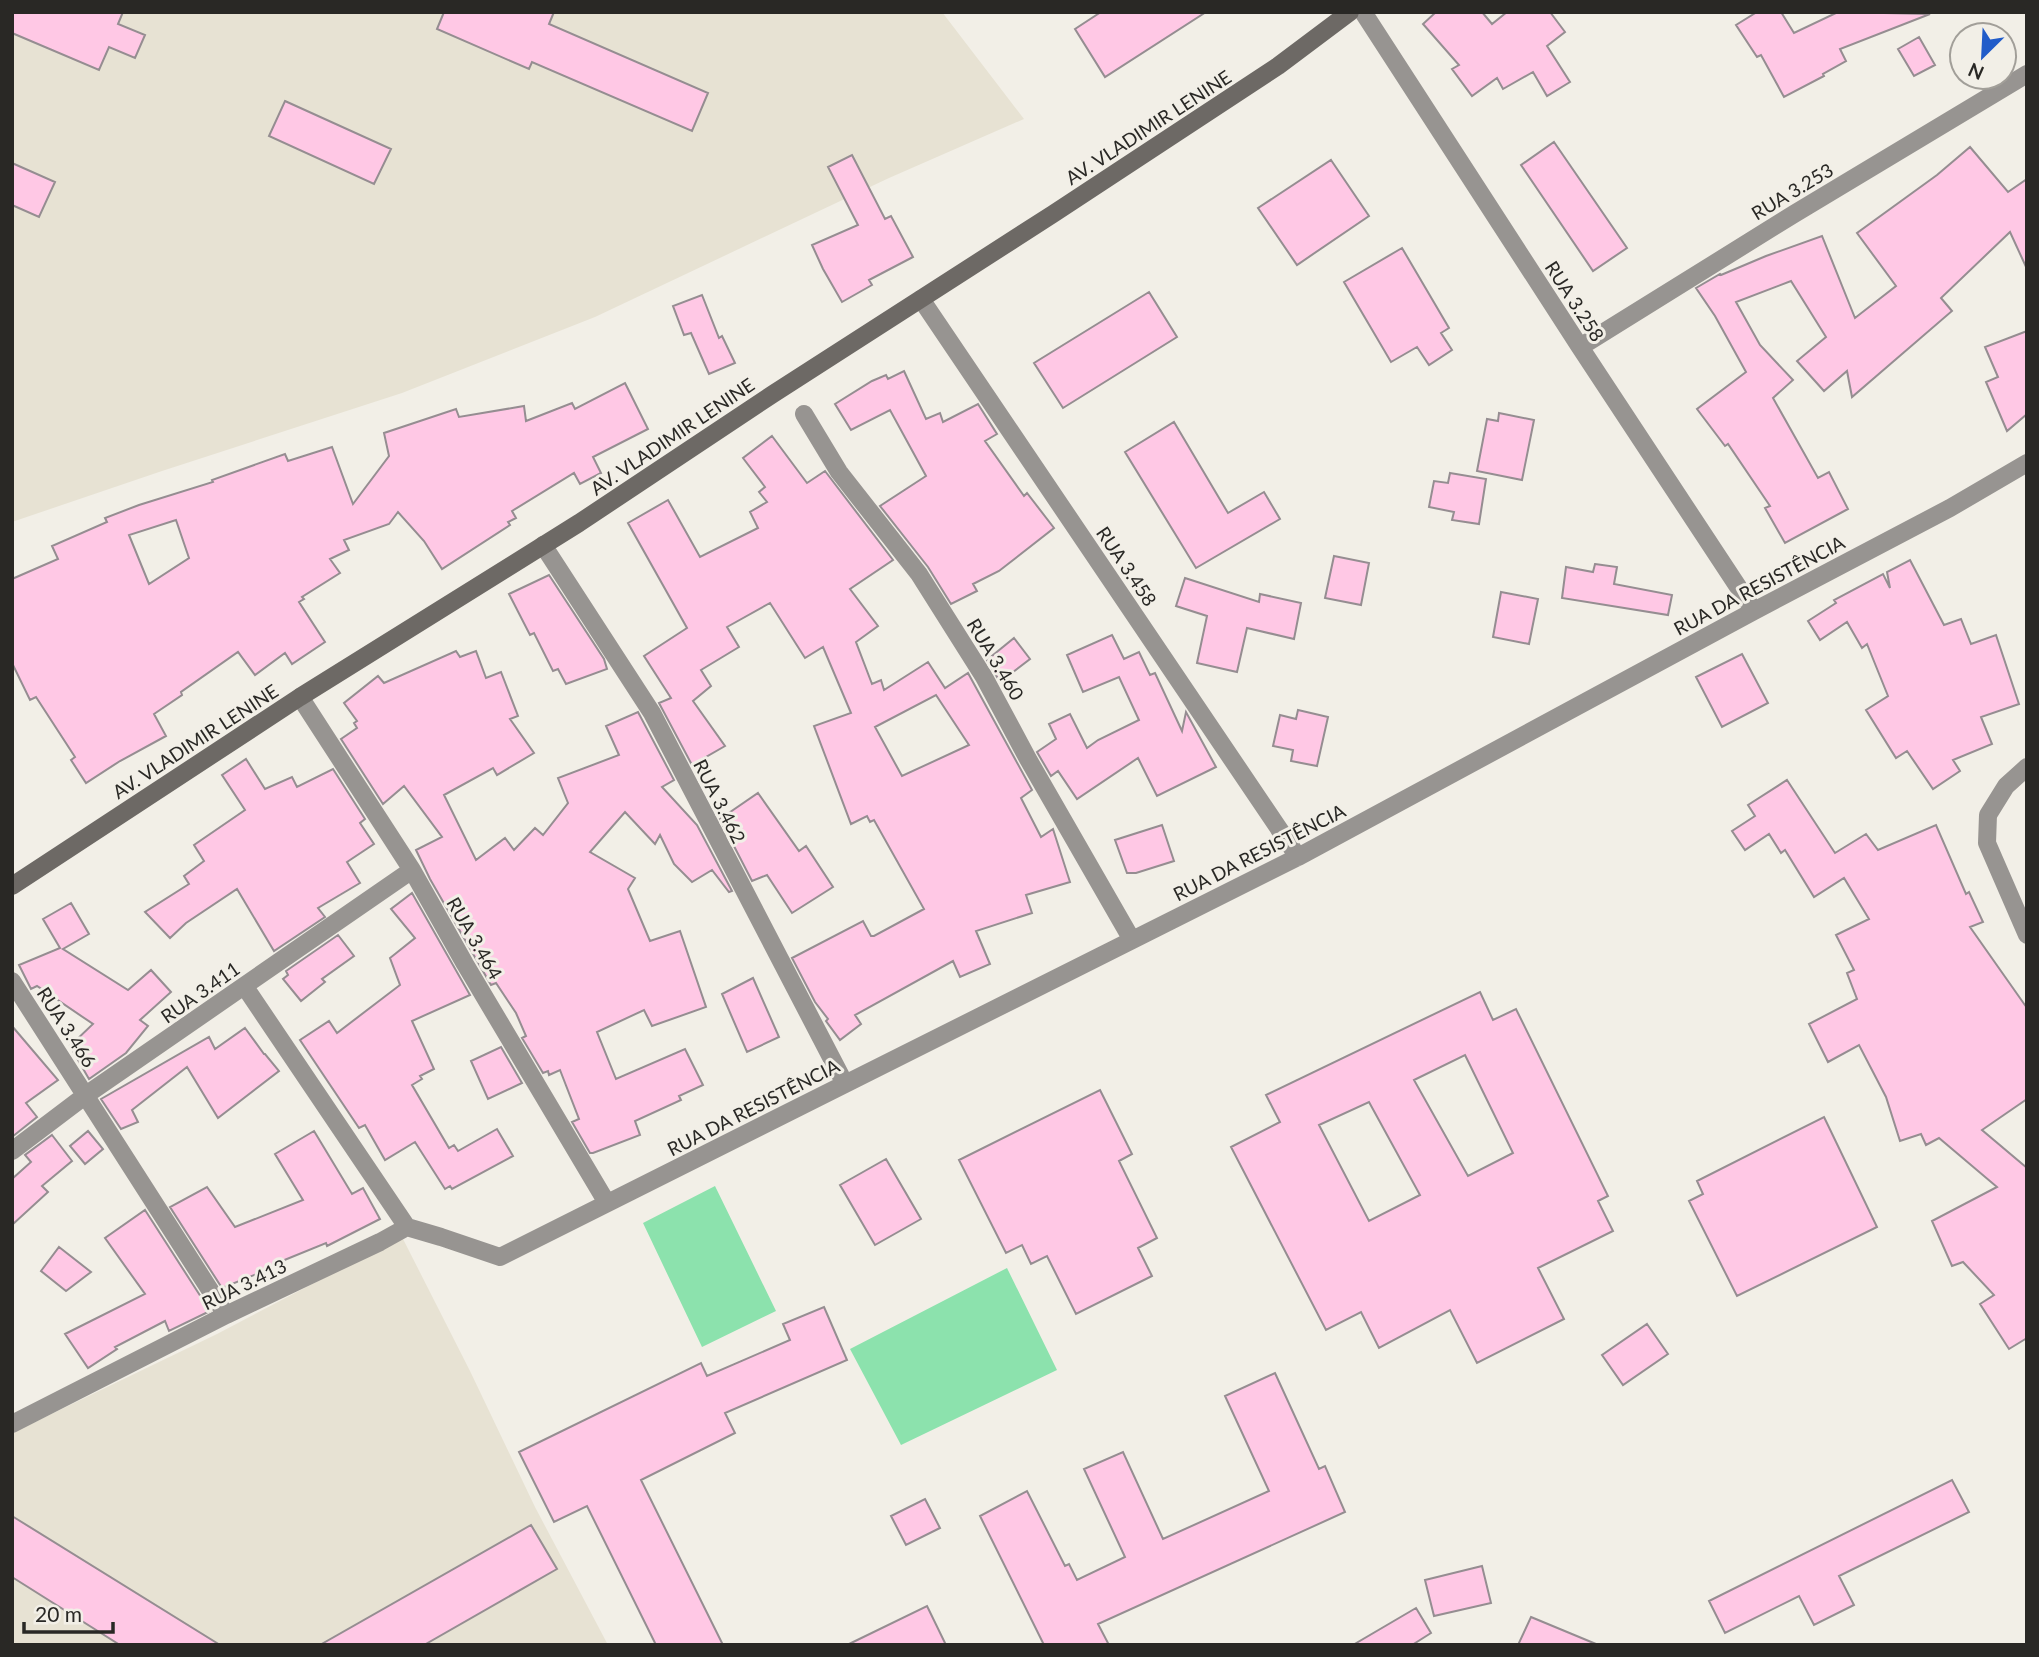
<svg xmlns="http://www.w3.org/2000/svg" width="2039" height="1657" viewBox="0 0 2039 1657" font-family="Lato,sans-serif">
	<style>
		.built { fill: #e7e2d3 }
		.green { fill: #8ce2ad }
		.building { fill: #ffc8e5; stroke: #958d91; stroke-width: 2; fill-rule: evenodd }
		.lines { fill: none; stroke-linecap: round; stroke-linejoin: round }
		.minor { stroke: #979491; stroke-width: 18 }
		.secondary { stroke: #6d6965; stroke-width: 18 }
		.labels { text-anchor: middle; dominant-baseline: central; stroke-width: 6; stroke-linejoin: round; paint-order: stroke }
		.street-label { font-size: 19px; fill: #292825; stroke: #f2efe7 }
	</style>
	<rect width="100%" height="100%" fill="#f2efe7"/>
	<path class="built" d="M 12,12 L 942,12 L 1024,119 L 889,178 L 595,317 L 402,393 L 162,471 L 12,522 Z
		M 402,1237 L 470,1371 L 535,1507 L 608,1645 L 12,1645 L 12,1433 L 217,1334 Z"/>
	<path class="green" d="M 715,1186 L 776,1311 L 702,1347 L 643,1223 Z
		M 1007,1268 L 1057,1370 L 901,1445 L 850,1349 Z"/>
	<path class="building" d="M 12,12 L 123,12 L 118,24 L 145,35 L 135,58 L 109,47 L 99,70 L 12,33 Z
		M 444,12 L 554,12 L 549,24 L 708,93 L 692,131 L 532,62 L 529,69 L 437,29 Z
		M 1101,12 L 1206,12 L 1105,77 L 1075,29 Z
		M 1436,12 L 1482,12 L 1492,24 L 1507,12 L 1550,12 L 1565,32 L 1547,46 L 1570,82 L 1547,96 L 1533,72 L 1503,89 L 1497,78 L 1472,96 L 1452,69 L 1459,65 L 1423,24 Z
		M 1757,12 L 1781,12 L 1794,33 L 1838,12 L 1930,14 L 1840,49 L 1846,61 L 1823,74 L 1824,76 L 1784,97 L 1761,55 L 1757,57 L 1736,25 Z
		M 1919,37 L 1935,65 L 1914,76 L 1898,49 Z
		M 285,101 L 391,149 L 374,184 L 269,136 Z
		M 1554,142 L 1627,248 L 1593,271 L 1521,165 Z
		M 1970,147 L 2008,192 L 2027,179 L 2027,269 L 2010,232 L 1941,298 L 1952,311 L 1852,397 L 1847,371 L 1824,391 L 1797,361 L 1826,337 L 1791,281 L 1736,302 L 1760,345 L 1793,380 L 1773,398 L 1818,478 L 1829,472 L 1848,509 L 1785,543 L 1765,508 L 1770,506 L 1728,444 L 1725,446 L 1697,409 L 1746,372 L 1715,316 L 1696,288 L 1720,274 L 1721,275 L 1766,256 L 1822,236 L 1855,318 L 1896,286 L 1857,233 L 1937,175 Z
		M 852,155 L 885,219 L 891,216 L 913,257 L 869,280 L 872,285 L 842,302 L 823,269 L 812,245 L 858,225 L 828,167 Z
		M 1331,160 L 1369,216 L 1297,265 L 1258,208 Z
		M 12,163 L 55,182 L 39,217 L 12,205 Z
		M 1402,248 L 1449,328 L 1441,333 L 1452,350 L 1429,365 L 1417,347 L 1391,362 L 1344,282 Z
		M 1149,292 L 1177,337 L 1063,408 L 1034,363 Z
		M 702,295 L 719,338 L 722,336 L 735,363 L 709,374 L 691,333 L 684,335 L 673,306 Z
		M 2027,331 L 2027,414 L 2007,431 L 1986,382 L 1998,377 L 1985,347 Z
		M 904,371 L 926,419 L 940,413 L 943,422 L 978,404 L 997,434 L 985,441 L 1024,496 L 1027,493 L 1054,528 L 999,571 L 973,584 L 977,591 L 951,604 L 928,567 L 880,506 L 926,476 L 890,410 L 851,430 L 835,404 L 872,381 L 886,375 L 888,379 Z
		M 625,383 L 648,429 L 593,457 L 601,473 L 580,484 L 574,473 L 512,511 L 516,518 L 508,522 L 510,525 L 442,569 L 424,541 L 398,512 L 389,524 L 344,540 L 349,550 L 330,559 L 340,573 L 302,597 L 304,599 L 299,602 L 325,642 L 292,664 L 285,653 L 255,675 L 238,652 L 181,692 L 182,695 L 154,714 L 166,736 L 120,761 L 86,783 L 71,760 L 75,757 L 36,697 L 30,700 L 12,663 L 12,579 L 58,559 L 52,546 L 107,522 L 105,518 L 139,505 L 213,482 L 212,480 L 285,454 L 288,461 L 332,447 L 353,504 L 389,456 L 384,433 L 456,409 L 459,417 L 524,406 L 526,421 L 572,403 L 575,409 ZM 176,520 L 189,558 L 149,584 L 129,535 Z
		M 1499,413 L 1534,420 L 1522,480 L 1477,471 L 1487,419 L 1498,421 Z
		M 1174,422 L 1228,513 L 1264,492 L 1280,519 L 1196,568 L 1125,452 Z
		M 772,436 L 807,483 L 825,471 L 893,560 L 850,589 L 878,626 L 856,642 L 872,684 L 881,680 L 884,690 L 928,662 L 945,688 L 968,673 L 1032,790 L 1021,798 L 1041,837 L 1053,829 L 1070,882 L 1026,895 L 1032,913 L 976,931 L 990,964 L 960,977 L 953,961 L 855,1015 L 861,1024 L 840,1040 L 826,1021 L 828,1019 L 815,1002 L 792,958 L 863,921 L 871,936 L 874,936 L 924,909 L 874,820 L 870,822 L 867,816 L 851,824 L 814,726 L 851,713 L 823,647 L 805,658 L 770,603 L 727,627 L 739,647 L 701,670 L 711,686 L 693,701 L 725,746 L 692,765 L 659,703 L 671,698 L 644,656 L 687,628 L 628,523 L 668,500 L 700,557 L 758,528 L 750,512 L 767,502 L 759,492 L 765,487 L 743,458 ZM 936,695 L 969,745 L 902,776 L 875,727 Z
		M 1450,473 L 1486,479 L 1479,524 L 1452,520 L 1454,512 L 1429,507 L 1434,481 L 1448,483 Z
		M 1334,556 L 1369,563 L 1361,605 L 1325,598 Z
		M 1910,560 L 1944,625 L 1961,619 L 1971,644 L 1996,635 L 2019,704 L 1981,717 L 1992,744 L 1953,760 L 1960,771 L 1933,789 L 1907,751 L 1896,758 L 1866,710 L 1888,696 L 1867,644 L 1862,648 L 1847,622 L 1820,640 L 1808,621 L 1836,603 L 1834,600 L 1883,574 L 1890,588 L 1887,572 Z
		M 1595,564 L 1617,567 L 1614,584 L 1672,595 L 1668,615 L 1562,598 L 1566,567 L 1593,572 Z
		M 549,575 L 604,659 L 607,669 L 566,684 L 558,669 L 553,671 L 534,633 L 530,635 L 509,594 Z
		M 1185,578 L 1259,602 L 1260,594 L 1301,603 L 1294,639 L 1247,628 L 1237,672 L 1197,663 L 1207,616 L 1176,606 Z
		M 1501,592 L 1538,599 L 1529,644 L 1493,637 Z
		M 1112,635 L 1124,659 L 1139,652 L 1150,675 L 1155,673 L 1182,731 L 1186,712 L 1216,767 L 1157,796 L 1138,758 L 1077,799 L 1058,771 L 1051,776 L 1037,752 L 1056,739 L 1049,724 L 1070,714 L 1087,748 L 1098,740 L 1139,720 L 1119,677 L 1083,692 L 1067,655 Z
		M 1014,638 L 1030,659 L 1000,682 L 987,660 Z
		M 456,651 L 460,657 L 476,651 L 486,678 L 501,672 L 518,716 L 510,719 L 534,753 L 497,775 L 493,768 L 444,795 L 476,860 L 505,838 L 514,850 L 535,828 L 543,835 L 568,803 L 558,778 L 619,755 L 606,726 L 638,712 L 674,780 L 662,787 L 697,825 L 732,891 L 729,892 L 712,870 L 692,882 L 674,864 L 660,835 L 655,844 L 625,812 L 590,852 L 635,878 L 628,889 L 650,941 L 680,931 L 706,1007 L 652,1026 L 644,1010 L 597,1032 L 616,1079 L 685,1049 L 703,1085 L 679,1096 L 681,1100 L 635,1121 L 640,1135 L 593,1153 L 590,1153 L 572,1122 L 579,1119 L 560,1070 L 549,1075 L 548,1071 L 543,1073 L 522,1038 L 526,1036 L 516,1013 L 496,983 L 491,985 L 430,879 L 416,850 L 442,837 L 404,786 L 383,804 L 341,739 L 357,728 L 354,723 L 357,721 L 344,703 L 378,676 L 384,683 Z
		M 1742,654 L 1768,703 L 1722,727 L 1696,677 Z
		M 1298,710 L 1328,717 L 1317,766 L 1291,761 L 1293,750 L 1273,746 L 1280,715 L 1296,719 Z
		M 246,759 L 265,789 L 292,777 L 297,787 L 333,769 L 365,819 L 360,823 L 374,844 L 347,862 L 360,883 L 318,908 L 325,917 L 274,951 L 237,889 L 186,923 L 170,938 L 145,912 L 189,884 L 184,876 L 204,861 L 194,845 L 245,810 L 222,775 Z
		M 1787,780 L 1835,853 L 1866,834 L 1878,850 L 1936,825 L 1966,894 L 1969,892 L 1983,922 L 1970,927 L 2027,1008 L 2027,1099 L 1982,1130 L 2027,1168 L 2027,1338 L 2009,1349 L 1980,1304 L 1994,1295 L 1963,1262 L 1952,1266 L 1932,1221 L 1997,1187 L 1939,1138 L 1926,1145 L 1921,1134 L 1900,1141 L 1886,1097 L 1859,1045 L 1828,1062 L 1809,1024 L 1857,999 L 1847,973 L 1854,970 L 1836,935 L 1869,919 L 1844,878 L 1814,897 L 1785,850 L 1781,853 L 1769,834 L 1745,850 L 1732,831 L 1755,816 L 1748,805 Z
		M 758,793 L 799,851 L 806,846 L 833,887 L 792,913 L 767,875 L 752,881 L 720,819 Z
		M 1162,825 L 1174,861 L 1136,873 L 1127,873 L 1115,840 Z
		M 412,893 L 470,995 L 412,1021 L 434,1069 L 420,1076 L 422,1079 L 412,1085 L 449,1148 L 454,1145 L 458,1151 L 497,1129 L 513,1156 L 452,1189 L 450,1186 L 445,1189 L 415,1142 L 385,1160 L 365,1125 L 359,1128 L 300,1040 L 329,1021 L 337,1033 L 400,985 L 390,958 L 415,938 L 391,909 Z
		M 71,903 L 89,934 L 63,949 L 128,990 L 151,970 L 171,992 L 140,1020 L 148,1026 L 126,1053 L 89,1079 L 70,1046 L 93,1024 L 37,986 L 31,989 L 19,965 L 60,948 L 43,919 Z
		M 338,935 L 354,956 L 322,979 L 325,982 L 301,1001 L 283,979 L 288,975 L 286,971 Z
		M 753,978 L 779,1037 L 747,1052 L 722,994 Z
		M 1480,992 L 1493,1020 L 1516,1009 L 1608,1196 L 1598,1201 L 1613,1231 L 1538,1268 L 1564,1319 L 1477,1363 L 1450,1310 L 1379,1348 L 1361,1312 L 1326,1330 L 1231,1147 L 1280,1122 L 1266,1095 ZM 1465,1055 L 1513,1153 L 1468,1176 L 1414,1080 ZM 1369,1102 L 1420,1195 L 1369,1221 L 1319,1125 Z
		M 12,1026 L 58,1080 L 26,1103 L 37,1117 L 12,1137 Z
		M 245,1028 L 264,1054 L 265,1054 L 279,1071 L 218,1118 L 187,1067 L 132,1110 L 138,1122 L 121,1129 L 101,1099 L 209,1037 L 215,1049 Z
		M 501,1047 L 522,1083 L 488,1099 L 471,1061 Z
		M 1100,1090 L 1132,1154 L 1119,1161 L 1157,1238 L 1138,1248 L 1152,1276 L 1076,1314 L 1047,1256 L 1031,1264 L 1022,1245 L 1006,1253 L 959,1160 Z
		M 1824,1117 L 1877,1227 L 1737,1296 L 1689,1201 L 1703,1194 L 1697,1181 Z
		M 88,1131 L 103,1149 L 85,1164 L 70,1146 Z
		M 314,1131 L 352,1194 L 363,1188 L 380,1219 L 327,1246 L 326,1243 L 282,1261 L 282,1263 L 259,1273 L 222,1288 L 170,1207 L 207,1187 L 235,1227 L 303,1200 L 275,1154 Z
		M 52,1135 L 72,1161 L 42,1186 L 48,1192 L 12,1225 L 12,1179 L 31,1162 L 25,1155 Z
		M 886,1159 L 921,1219 L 875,1245 L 840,1185 Z
		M 145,1210 L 210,1311 L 169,1331 L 165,1321 L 115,1347 L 117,1349 L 88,1368 L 65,1334 L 145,1294 L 105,1238 Z
		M 59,1247 L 91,1272 L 66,1291 L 41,1271 Z
		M 824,1307 L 847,1360 L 725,1413 L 735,1433 L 641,1480 L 723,1645 L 656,1645 L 587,1506 L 554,1522 L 519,1452 L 701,1363 L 707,1376 L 790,1340 L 783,1324 Z
		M 1647,1324 L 1668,1354 L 1623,1385 L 1602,1355 Z
		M 1275,1373 L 1319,1469 L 1325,1466 L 1345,1512 L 1098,1624 L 1109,1645 L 1044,1645 L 980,1516 L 1027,1491 L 1065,1566 L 1069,1564 L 1077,1580 L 1125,1557 L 1084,1469 L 1123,1452 L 1163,1539 L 1269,1491 L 1225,1396 Z
		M 1952,1480 L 1969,1512 L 1839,1576 L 1854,1605 L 1814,1625 L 1799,1596 L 1725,1633 L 1709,1601 Z
		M 925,1499 L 940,1528 L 906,1545 L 891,1516 Z
		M 12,1516 L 220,1645 L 120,1645 L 12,1577 Z
		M 531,1525 L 557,1569 L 424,1645 L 320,1645 Z
		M 1482,1566 L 1491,1603 L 1434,1616 L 1425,1580 Z
		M 927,1606 L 946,1645 L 847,1645 Z
		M 1416,1608 L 1431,1633 L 1412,1645 L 1353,1645 Z
		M 1531,1617 L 1596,1644 L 1596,1645 L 1518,1645 Z"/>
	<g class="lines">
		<path class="minor" d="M 1363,12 L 1580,347 L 1754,611
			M 921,299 L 1298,857
			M 1580,347 L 1794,214 L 2027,74
			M 804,414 L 839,472 L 919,574 L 984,677 L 1028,759 L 1132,940
			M 543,545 L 652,713 L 845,1084
			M 300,697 L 412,870 L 465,964 L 607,1203
			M 2027,767 L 2006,786 L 1988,815 L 1987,843 L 2027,935
			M 12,981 L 226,1315
			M 245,987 L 407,1227
			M 12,1151 L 86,1095 L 412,870
			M 12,1424 L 226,1315 L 380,1242 L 407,1227 L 441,1237 L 500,1257 L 1298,857 L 1754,611 L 1950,508 L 2027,463"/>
		<path class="secondary" d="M 12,886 L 300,697 L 579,523 L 773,394 L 1053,214 L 1278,66 L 1350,12"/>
	</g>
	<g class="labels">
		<g class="street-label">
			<text transform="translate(1148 127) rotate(-33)">AV. VLADIMIR LENINE</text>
			<text transform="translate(1792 191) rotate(-31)">RUA 3.253</text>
			<text transform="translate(1575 301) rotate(57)">RUA 3.258</text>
			<text transform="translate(672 436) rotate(-34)">AV. VLADIMIR LENINE</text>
			<text transform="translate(1127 566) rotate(56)">RUA 3.458</text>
			<text transform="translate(1759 585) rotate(-28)">RUA DA RESISTÊNCIA</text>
			<text transform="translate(996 659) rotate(59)">RUA 3.460</text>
			<text transform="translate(195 741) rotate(-33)">AV. VLADIMIR LENINE</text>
			<text transform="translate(720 801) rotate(63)">RUA 3.462</text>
			<text transform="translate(1259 852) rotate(-27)">RUA DA RESISTÊNCIA</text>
			<text transform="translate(475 938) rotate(60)">RUA 3.464</text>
			<text transform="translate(200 992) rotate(-35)">RUA 3.411</text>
			<text transform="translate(67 1027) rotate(57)">RUA 3.466</text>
			<text transform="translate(753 1107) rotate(-27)">RUA DA RESISTÊNCIA</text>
			<text transform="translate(244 1284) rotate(-26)">RUA 3.413</text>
		</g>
	</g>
	<rect width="2039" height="1657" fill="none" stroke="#292825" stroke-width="28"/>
	<g transform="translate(1983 56) rotate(204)"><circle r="33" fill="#f2efe7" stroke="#a29f99" stroke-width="2"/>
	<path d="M0-5L12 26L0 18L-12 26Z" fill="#215cc9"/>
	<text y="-10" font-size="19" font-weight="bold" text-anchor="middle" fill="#292825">N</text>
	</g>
	<path d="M24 1622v10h89v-10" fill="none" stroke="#292825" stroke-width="3.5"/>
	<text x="35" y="1622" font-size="21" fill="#292825" stroke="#f2efe7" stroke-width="5" paint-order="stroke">20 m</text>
</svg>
